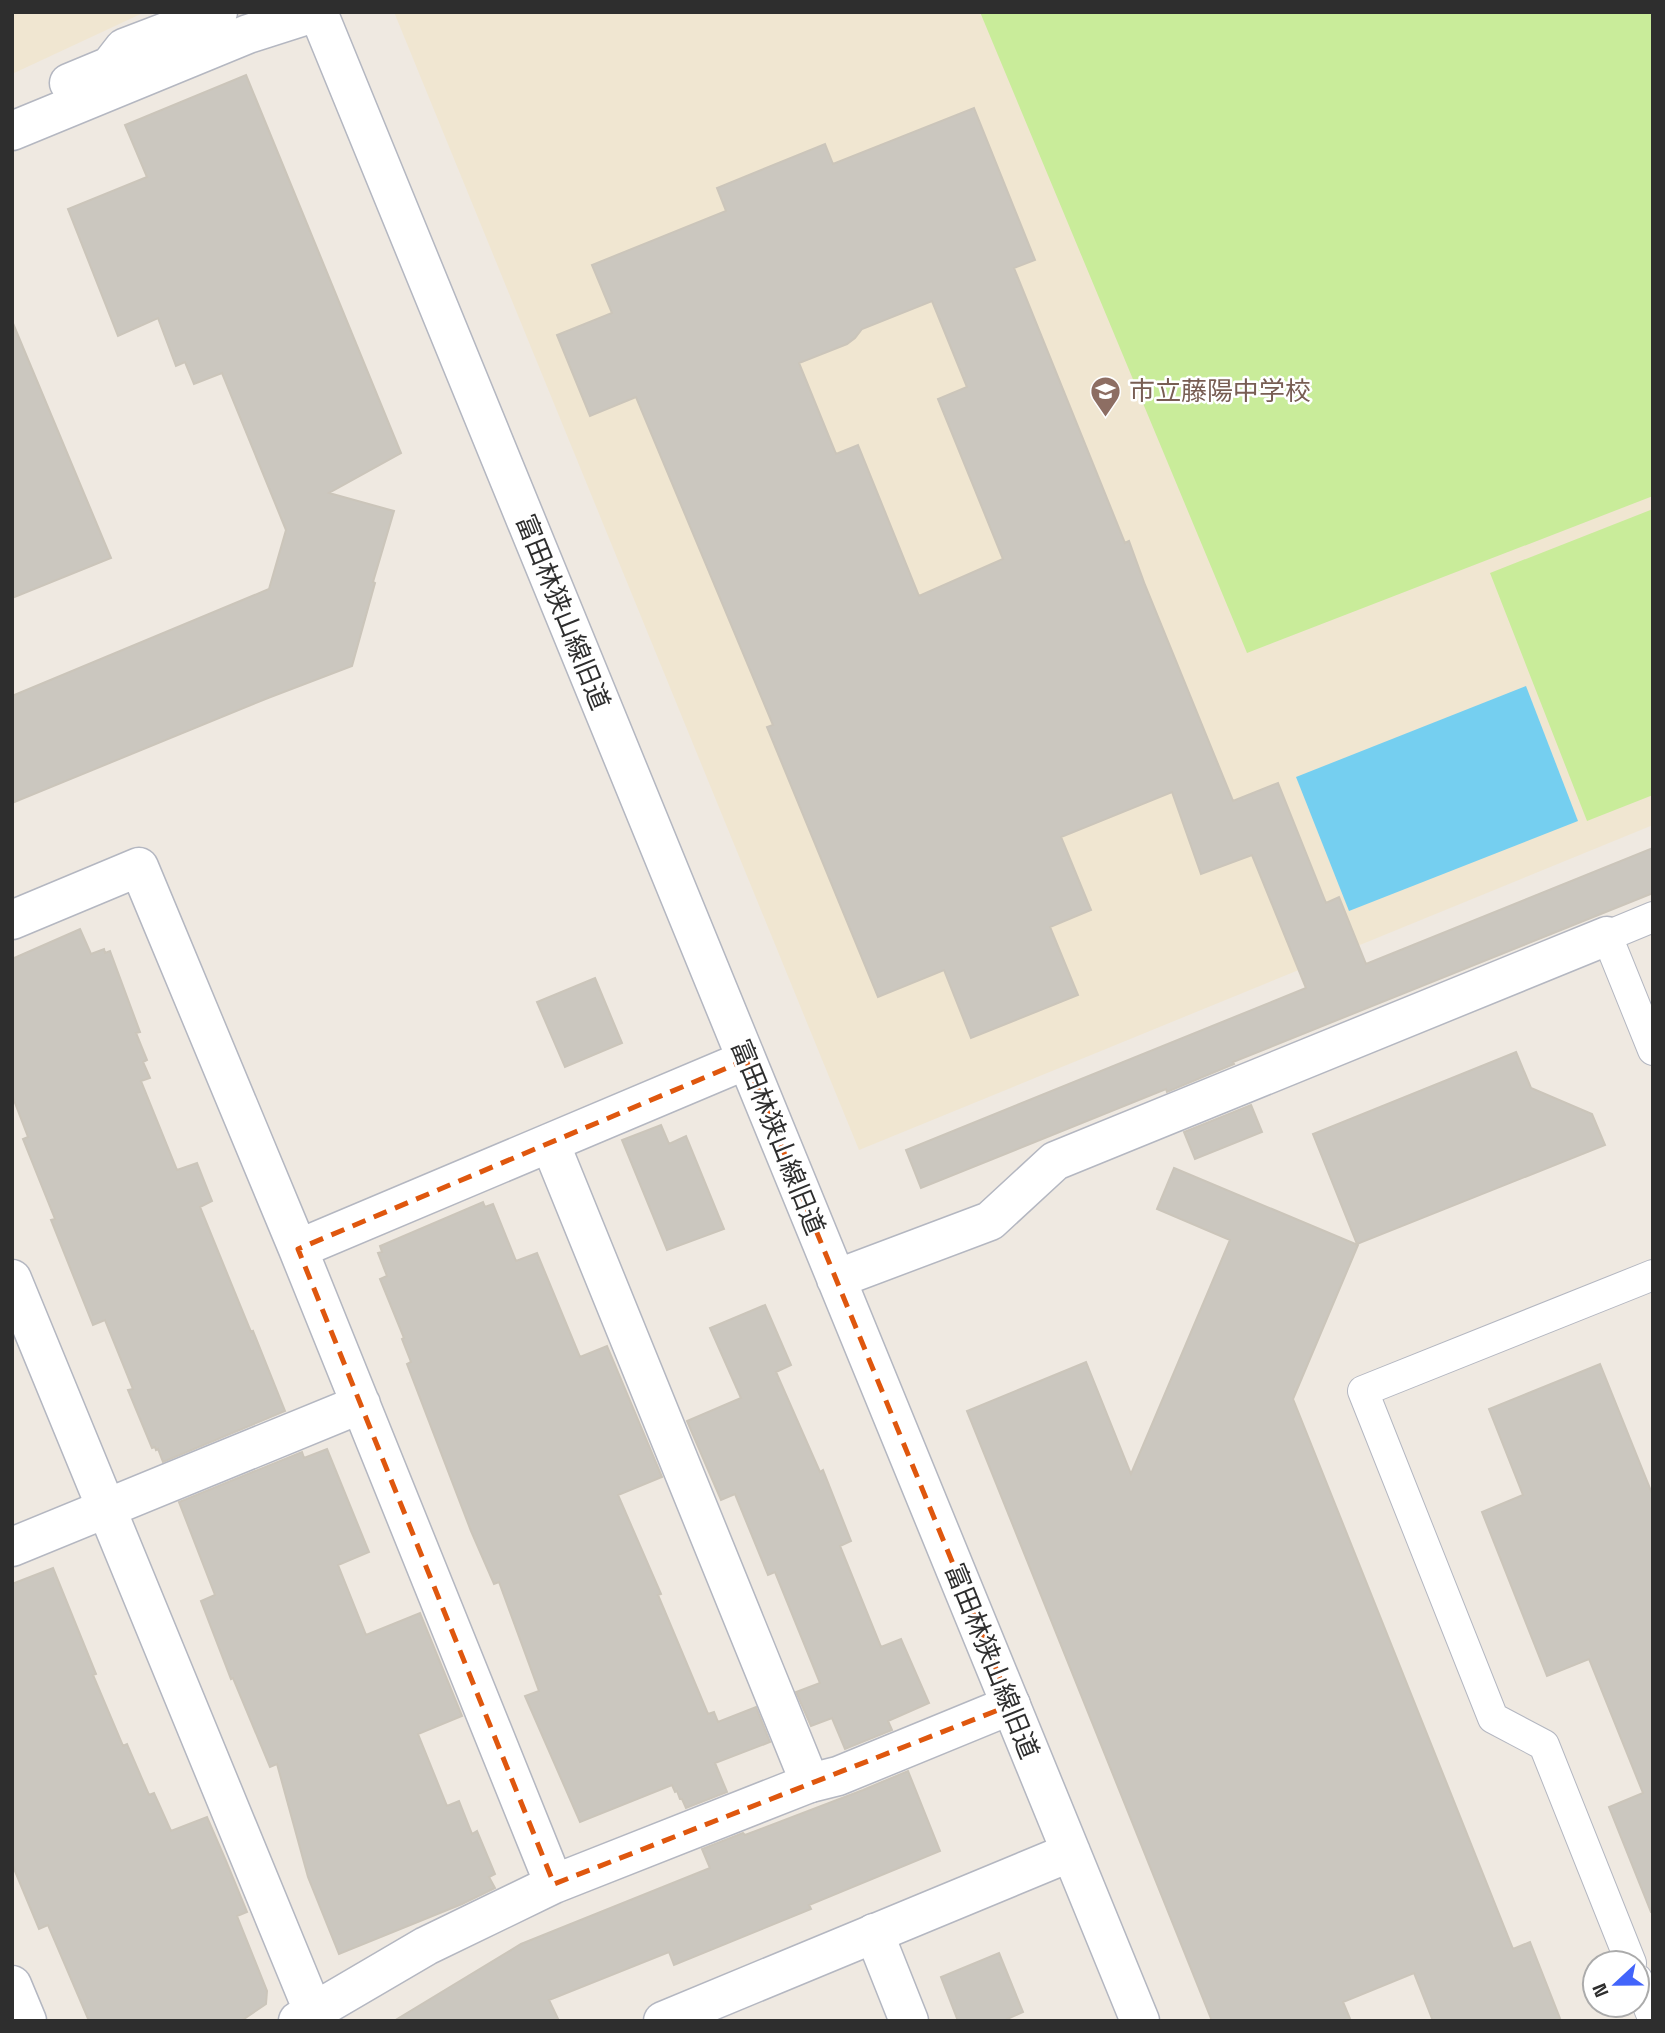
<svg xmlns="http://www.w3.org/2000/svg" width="1665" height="2033" viewBox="0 0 1665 2033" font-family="'Space Grotesk','Noto Sans JP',sans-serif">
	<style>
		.education { fill: #f0e6d1 }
		.pitch { fill: #c9ec9a }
		.water { fill: #75cff0 }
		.building { fill: #cbc7bf; stroke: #cbc5ba; stroke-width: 2; fill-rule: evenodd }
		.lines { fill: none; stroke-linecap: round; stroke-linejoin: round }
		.service-casing { stroke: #b4b7c1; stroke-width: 32 }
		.pedestrian-casing { stroke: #b4b7c1; stroke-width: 41 }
		.minor-casing { stroke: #b4b7c1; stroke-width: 41 }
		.tertiary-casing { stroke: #b4b7c1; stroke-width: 41 }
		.service { stroke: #fff; stroke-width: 30 }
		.pedestrian { stroke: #fff; stroke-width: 38 }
		.minor { stroke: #fff; stroke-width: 38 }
		.tertiary { stroke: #fff; stroke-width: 38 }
		.marked { fill: none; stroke: #df570e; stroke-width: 5; stroke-dasharray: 14 9; stroke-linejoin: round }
		.labels { text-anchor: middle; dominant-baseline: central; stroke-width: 5; stroke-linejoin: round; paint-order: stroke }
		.education-label { font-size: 26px; fill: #785e54; stroke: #fff; text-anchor: start }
		.street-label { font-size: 26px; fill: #2e2e2e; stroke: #fff }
	</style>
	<rect width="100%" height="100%" fill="#efe9e1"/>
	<path class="education" d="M 12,12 L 145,12 L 12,74 Z
		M 394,12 L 1653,12 L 1653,825 L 859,1150 Z"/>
	<path class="pitch" d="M 980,12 L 1653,12 L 1653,496 L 1247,653 Z
		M 1653,509 L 1653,795 L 1587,821 L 1490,573 Z"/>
	<path class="water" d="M 1526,686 L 1578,821 L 1349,911 L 1296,777 Z"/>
	<path class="building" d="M 246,75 L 401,453 L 329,493 L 394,511 L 373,582 L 375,583 L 352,666 L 268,698 L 12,803 L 12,696 L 269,589 L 286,530 L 222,373 L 194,384 L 185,362 L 176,366 L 158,318 L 118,336 L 68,209 L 147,177 L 125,125 Z
		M 974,108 L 1035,260 L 1014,268 L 1125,543 L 1129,541 L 1145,585 L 1233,801 L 1278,783 L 1326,903 L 1339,897 L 1366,964 L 1653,848 L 1653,893 L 1233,1062 L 1234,1064 L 1167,1092 L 1166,1089 L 921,1188 L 906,1150 L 1306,988 L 1252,855 L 1201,874 L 1172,792 L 1061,837 L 1091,910 L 1050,927 L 1078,995 L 971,1038 L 944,970 L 878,997 L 767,727 L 773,725 L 636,397 L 590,416 L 557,335 L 612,313 L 592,265 L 726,211 L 717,188 L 825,144 L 833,164 ZM 932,301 L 967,387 L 938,399 L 1003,559 L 919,596 L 858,445 L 836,454 L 799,363 L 847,344 L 855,338 L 862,329 Z
		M 12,321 L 111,558 L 12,598 Z
		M 80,929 L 91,954 L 104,949 L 105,953 L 110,951 L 140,1032 L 136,1033 L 147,1060 L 143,1062 L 150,1078 L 141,1081 L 177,1170 L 197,1163 L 212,1201 L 200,1207 L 251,1332 L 253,1331 L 285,1411 L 163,1462 L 158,1449 L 156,1450 L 155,1447 L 152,1448 L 128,1390 L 133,1389 L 105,1320 L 93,1325 L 51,1220 L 55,1219 L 23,1139 L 28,1137 L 12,1095 L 12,959 Z
		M 595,978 L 622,1043 L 565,1067 L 537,1002 Z
		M 1516,1052 L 1531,1088 L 1592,1114 L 1605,1145 L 1357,1244 L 1313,1134 Z
		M 1251,1105 L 1262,1132 L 1195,1159 L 1184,1132 Z
		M 661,1125 L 669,1144 L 686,1136 L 724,1229 L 667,1250 L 622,1140 Z
		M 1174,1168 L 1358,1245 L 1293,1399 L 1513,1949 L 1530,1942 L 1561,2021 L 1433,2021 L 1414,1973 L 1343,2002 L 1351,2021 L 1212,2021 L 967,1411 L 1086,1362 L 1131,1474 L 1230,1240 L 1157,1209 Z
		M 483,1202 L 485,1207 L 493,1204 L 516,1261 L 537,1253 L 580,1357 L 607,1346 L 662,1477 L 618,1495 L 661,1594 L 658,1595 L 708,1714 L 714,1712 L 718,1722 L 756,1707 L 770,1742 L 715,1763 L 727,1792 L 686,1808 L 682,1799 L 680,1799 L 677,1791 L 675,1792 L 672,1785 L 580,1822 L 525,1696 L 539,1691 L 499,1582 L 494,1584 L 471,1531 L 407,1364 L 411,1362 L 402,1339 L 404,1338 L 380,1279 L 387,1276 L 378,1253 L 382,1252 L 380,1246 Z
		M 765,1305 L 791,1365 L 776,1372 L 820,1472 L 823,1470 L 851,1541 L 840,1546 L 881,1647 L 901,1639 L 929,1703 L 888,1721 L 892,1730 L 845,1749 L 832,1718 L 811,1726 L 796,1692 L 820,1683 L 775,1572 L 768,1575 L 735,1494 L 721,1500 L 687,1421 L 741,1398 L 710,1328 Z
		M 1600,1364 L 1653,1496 L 1653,1912 L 1651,1912 L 1609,1807 L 1643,1793 L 1589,1659 L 1547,1676 L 1482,1512 L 1523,1495 L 1489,1409 Z
		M 327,1449 L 369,1552 L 338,1565 L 366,1635 L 420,1613 L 462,1716 L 418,1734 L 447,1806 L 459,1801 L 472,1834 L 477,1831 L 495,1874 L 489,1877 L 495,1888 L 462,1904 L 339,1954 L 308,1877 L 277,1764 L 270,1767 L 233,1678 L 231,1679 L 201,1601 L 215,1595 L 179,1502 L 302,1452 L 304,1458 Z
		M 53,1568 L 96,1674 L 93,1675 L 123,1746 L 127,1744 L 149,1795 L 154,1793 L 171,1831 L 207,1817 L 226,1861 L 247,1912 L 237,1916 L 267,1991 L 266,2004 L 241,2021 L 89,2021 L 48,1925 L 39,1929 L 12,1864 L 12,1584 Z
		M 908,1771 L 940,1851 L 809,1905 L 811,1909 L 674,1965 L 669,1952 L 549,2000 L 559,2021 L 394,2021 L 521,1944 L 710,1868 L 702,1849 L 743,1833 L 745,1835 L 863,1790 Z
		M 999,1953 L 1023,2012 L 1003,2021 L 958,2021 L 941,1977 Z"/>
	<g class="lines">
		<defs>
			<path id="service" d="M 1653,917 L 1607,936 L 1653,1050
				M 1631,1963 L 1544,1745 L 1493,1718 L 1363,1391 L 1653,1275
				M 1637,1979 L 1653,2018"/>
			<path id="pedestrian" d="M 69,83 L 110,66 L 124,48 L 218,12
				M 12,131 L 248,34 L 317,12
				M 810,1783 L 838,1776 L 1011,1705
				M 874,1933 L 909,2021"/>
			<path id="minor" d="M 12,920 L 139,867 L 298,1249 L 554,1884
				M 298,1249 L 746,1060
				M 12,1279 L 313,2011
				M 12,1547 L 361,1404
				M 12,1985 L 27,2021
				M 298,2021 L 426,1946 L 554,1884 L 810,1783 L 550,1143"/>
			<path id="tertiary" d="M 318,12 L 1140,2021
				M 836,1279 L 990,1221 L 1055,1161 L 1607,936
				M 663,2021 L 1071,1852"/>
		</defs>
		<use href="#service" class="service-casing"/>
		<use href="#pedestrian" class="pedestrian-casing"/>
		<use href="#minor" class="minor-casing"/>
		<use href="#tertiary" class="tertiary-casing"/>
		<use href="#service" class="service"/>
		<use href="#pedestrian" class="pedestrian"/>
		<use href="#minor" class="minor"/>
		<use href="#tertiary" class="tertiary"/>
	</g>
	<path class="marked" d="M 746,1060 L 1011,1705 L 554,1884 L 298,1249 Z"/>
	<defs>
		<symbol id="school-pin" viewBox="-11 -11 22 30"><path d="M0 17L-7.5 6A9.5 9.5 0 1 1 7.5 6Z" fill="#8d6e63" stroke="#fff"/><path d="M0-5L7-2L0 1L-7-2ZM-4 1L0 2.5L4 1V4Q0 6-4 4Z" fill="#fff"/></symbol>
	</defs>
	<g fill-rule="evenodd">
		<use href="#school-pin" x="1088" y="374" width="35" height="47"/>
	</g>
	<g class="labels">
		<g class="education-label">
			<text x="1129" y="391">市立藤陽中学校</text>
		</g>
		<g class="street-label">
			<text transform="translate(563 612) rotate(68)">富田林狭山線旧道</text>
			<text transform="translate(778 1137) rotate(68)">富田林狭山線旧道</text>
			<text transform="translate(992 1661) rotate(68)">富田林狭山線旧道</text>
		</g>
	</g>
	<rect width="1665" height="2033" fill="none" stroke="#2e2e2e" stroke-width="28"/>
	<g transform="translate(1616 1984) rotate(248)"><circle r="33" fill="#ffffff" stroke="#ababab" stroke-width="2"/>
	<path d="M0-5L12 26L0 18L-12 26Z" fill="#4264fb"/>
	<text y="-10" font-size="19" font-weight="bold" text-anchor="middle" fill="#2e2e2e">N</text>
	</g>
</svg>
